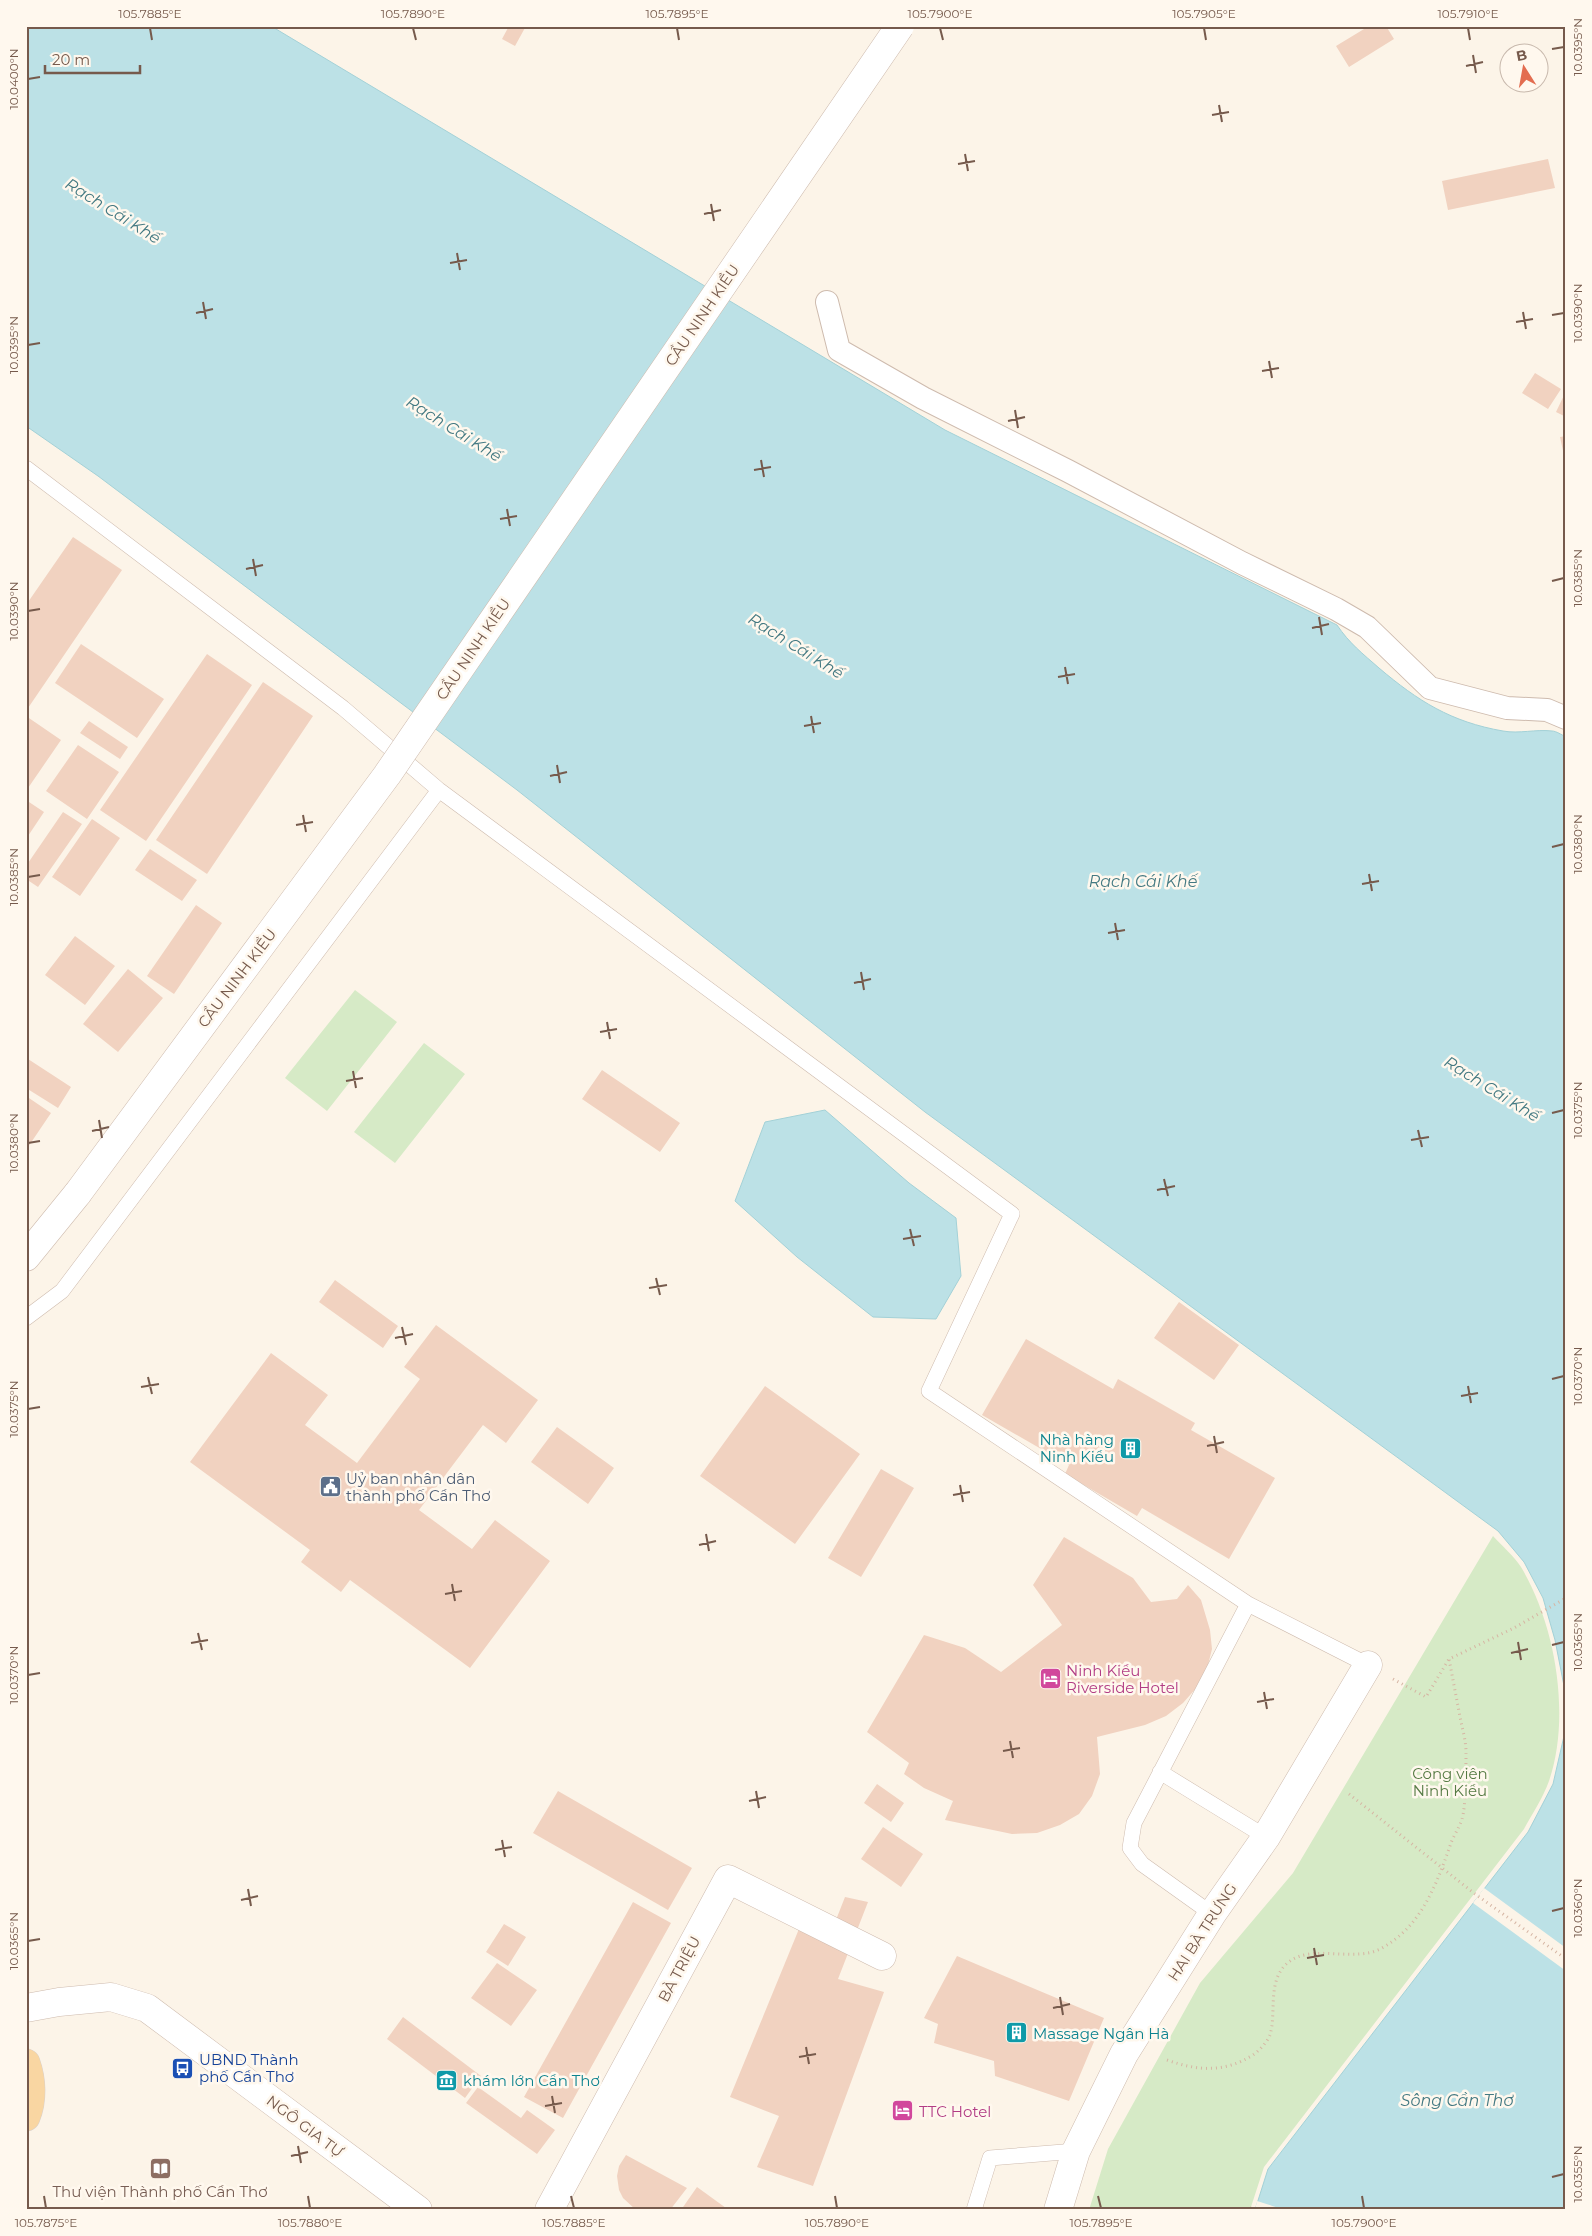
<svg xmlns="http://www.w3.org/2000/svg" width="1592" height="2236" viewBox="0 0 1592 2236" font-family="Montserrat,sans-serif">
	<style>
		.green { fill: #d6eac6 }
		.water { fill: #bce1e6; stroke: #a3d1d7 }
		.pier { fill: #fcf4e8 }
		.building { fill: #f1d2c0 }
		.lines { fill: none; stroke-linecap: round; stroke-linejoin: round }
		.service-casing { stroke: #cebbae; stroke-width: 16 }
		.pedestrian-casing { stroke: #cebbae; stroke-width: 24 }
		.minor-casing { stroke: #cebbae; stroke-width: 29 }
		.tertiary-casing { stroke: #cebbae; stroke-width: 29 }
		.primary-casing { stroke: #d9d1cd; stroke-width: 29 }
		.path { stroke: #d6b5a3; stroke-width: 3; stroke-dasharray: 1 4; stroke-linecap: butt }
		.service { stroke: #fff; stroke-width: 15 }
		.pedestrian { stroke: #fff; stroke-width: 22 }
		.minor { stroke: #fff; stroke-width: 28 }
		.tertiary { stroke: #fff; stroke-width: 28 }
		.primary { stroke: #f9d6a2; stroke-width: 28 }
		.tertiary-bridge-casing { stroke: #cebbae; stroke-width: 29; stroke-linecap: butt }
		.tertiary-bridge { stroke: #fff; stroke-width: 28 }
		.ticks { fill: none; stroke: #765a4c; stroke-width: 2 }
		.labels { text-anchor: middle; dominant-baseline: central; stroke-width: 5; stroke-linejoin: round; paint-order: stroke }
		.street-label { font-size: 15px; fill: #765a4c; stroke: #fff8ee }
		.culture-label { font-size: 15px; fill: #0d838f; stroke: #fff8ee; text-anchor: start }
		.service-label { font-size: 15px; fill: #4e5e75; stroke: #fff8ee; text-anchor: start }
		.hotel-label { font-size: 15px; fill: #b23c85; stroke: #fff8ee; text-anchor: start }
		.park-label { font-size: 15px; fill: #567b44; stroke: #fff8ee }
		.transit-label { font-size: 15px; fill: #164399; stroke: #fff8ee; text-anchor: start }
		.education-label { font-size: 15px; fill: #785e54; stroke: #fff8ee }
		.water-label { font-size: 16px; font-style: italic; fill: #437982; stroke: #fff8ee }
		.neatline { fill: none; stroke: #765a4c; stroke-width: 2 }
		.ticks-label { font-size: 12px; text-anchor: middle; fill: #765a4c }
	</style>
	<rect width="100%" height="100%" fill="#fcf4e8"/>
	<path class="green" d="M 355,990 L 397,1022 L 327,1111 L 285,1078 Z
		M 424,1043 L 465,1074 L 395,1163 L 354,1132 Z
		M 1493,1536 C 1502,1546 1514,1556 1521,1567 C 1556,1625 1571,1717 1549,1781 C 1543,1798 1532,1814 1524,1829 L 1264,2167 L 1250,2210 L 1089,2210 L 1108,2149 L 1200,1983 L 1293,1873 Z"/>
	<path class="water" d="M 26,26 L 271,26 L 945,430 L 1337,625 C 1349,643 1363,654 1379,668 C 1418,701 1451,722 1503,731 C 1519,734 1536,729 1552,731 C 1556,731 1562,735 1566,737 L 1566,2210 L 1255,2210 L 1268,2169 L 1528,1832 L 1553,1784 L 1564,1736 L 1565,1691 L 1555,1640 L 1543,1598 L 1524,1562 L 1498,1531 L 925,1112 L 517,790 L 98,476 L 26,426 Z
		M 825,1110 L 909,1183 L 956,1218 L 961,1276 L 936,1319 L 873,1317 L 797,1257 L 735,1201 L 765,1122 Z"/>
	<path class="pier" d="M 1484,1888 L 1566,1948 L 1566,1971 L 1473,1903 Z
		M 1257,2201 L 1285,2210 L 1255,2210 Z"/>
	<path class="building" d="M 509,26 L 526,26 L 515,46 L 502,39 Z
		M 1369,26 L 1386,26 L 1394,39 L 1349,67 L 1336,46 Z
		M 1548,159 L 1555,188 L 1448,210 L 1442,181 Z
		M 1535,373 L 1561,389 L 1548,409 L 1522,393 Z
		M 1566,391 L 1566,417 L 1556,412 Z
		M 1566,436 L 1566,460 L 1565,460 L 1560,437 Z
		M 73,537 L 122,570 L 26,711 L 26,605 Z
		M 81,644 L 164,699 L 137,738 L 55,683 Z
		M 207,654 L 252,685 L 146,841 L 100,810 Z
		M 263,682 L 313,716 L 207,874 L 156,840 Z
		M 26,716 L 61,740 L 26,791 Z
		M 89,721 L 128,747 L 120,759 L 80,733 Z
		M 78,745 L 119,772 L 87,819 L 46,791 Z
		M 26,800 L 44,812 L 26,839 Z
		M 63,812 L 82,824 L 38,887 L 26,879 L 26,866 Z
		M 92,819 L 120,838 L 80,896 L 52,877 Z
		M 150,849 L 197,880 L 182,901 L 135,870 Z
		M 196,905 L 222,923 L 174,994 L 147,976 Z
		M 75,936 L 115,966 L 85,1005 L 45,975 Z
		M 128,969 L 163,998 L 118,1052 L 83,1024 Z
		M 28,1059 L 71,1087 L 58,1108 L 26,1088 L 26,1062 Z
		M 602,1070 L 680,1123 L 660,1152 L 582,1099 Z
		M 26,1096 L 51,1113 L 26,1150 Z
		M 335,1280 L 398,1326 L 383,1348 L 319,1302 Z
		M 1179,1302 L 1239,1345 L 1214,1380 L 1154,1338 Z
		M 436,1325 L 538,1400 L 506,1443 L 483,1425 L 419,1510 L 472,1549 L 495,1520 L 550,1561 L 470,1668 L 350,1580 L 341,1592 L 301,1562 L 310,1550 L 190,1462 L 271,1353 L 328,1395 L 305,1425 L 357,1463 L 420,1379 L 404,1367 Z
		M 1026,1339 L 1113,1389 L 1118,1379 L 1195,1423 L 1191,1430 L 1275,1478 L 1229,1559 L 1142,1508 L 1137,1516 L 1065,1474 L 1069,1465 L 982,1415 Z
		M 765,1386 L 860,1454 L 795,1544 L 700,1476 Z
		M 557,1427 L 614,1468 L 588,1504 L 531,1462 Z
		M 881,1469 L 914,1488 L 861,1577 L 828,1558 Z
		M 1064,1537 L 1133,1578 L 1151,1602 L 1177,1599 L 1188,1585 L 1201,1600 L 1210,1630 L 1212,1649 L 1207,1669 L 1198,1686 L 1183,1703 L 1166,1716 L 1145,1725 L 1097,1737 L 1100,1774 L 1092,1796 L 1079,1814 L 1060,1825 L 1037,1833 L 1012,1834 L 945,1820 L 953,1801 L 924,1788 L 904,1774 L 909,1763 L 867,1732 L 924,1635 L 965,1648 L 1001,1672 L 1062,1625 L 1033,1585 Z
		M 877,1784 L 904,1803 L 891,1822 L 864,1803 Z
		M 558,1791 L 692,1868 L 668,1910 L 533,1833 Z
		M 883,1827 L 923,1854 L 901,1887 L 861,1859 Z
		M 845,1897 L 868,1902 L 838,1979 L 884,1992 L 813,2186 L 757,2167 L 779,2116 L 730,2097 L 801,1924 L 832,1930 Z
		M 633,1902 L 671,1923 L 563,2118 L 524,2097 Z
		M 504,1924 L 526,1937 L 508,1966 L 486,1952 Z
		M 957,1956 L 1104,2018 L 1069,2101 L 995,2076 L 994,2061 L 934,2043 L 938,2024 L 924,2018 Z
		M 497,1963 L 537,1990 L 511,2026 L 471,1998 Z
		M 403,2017 L 481,2076 L 465,2098 L 387,2039 Z
		M 478,2087 L 521,2118 L 527,2110 L 555,2130 L 537,2154 L 466,2103 Z
		M 626,2155 L 687,2188 L 670,2210 L 636,2210 L 623,2198 L 619,2190 L 617,2176 L 619,2166 Z
		M 697,2187 L 726,2208 L 725,2210 L 681,2210 Z"/>
	<g class="lines">
		<defs>
			<path id="service" d="M 26,468 L 343,708 L 439,790 L 1012,1214 L 929,1391 L 1248,1604 L 1368,1665
				M 26,1318 L 62,1291 L 439,790
				M 1160,1772 L 1266,1837
				M 1212,1914 L 1142,1864 L 1130,1848 L 1134,1823 L 1145,1802 L 1248,1604
				M 974,2210 L 990,2158 L 1076,2151"/>
			<path id="pedestrian" d="M 827,302 L 839,350 L 923,398 L 1068,471 L 1242,563 L 1336,609 L 1367,627 L 1430,688 L 1507,708 L 1547,710 L 1566,718"/>
			<path id="minor" d="M 549,2210 L 728,1879 L 882,1956"/>
			<path id="tertiary" d="M 26,1257 L 78,1193
				M 26,2008 L 59,2002 L 111,1997 L 147,2008 L 418,2210
				M 1058,2210 L 1076,2151 L 1124,2054 L 1212,1914 L 1266,1837 L 1368,1665"/>
			<path id="primary" d="M 26,2063 C 32,2080 33,2100 26,2117"/>
		</defs>
		<use href="#service" class="service-casing"/>
		<use href="#pedestrian" class="pedestrian-casing"/>
		<use href="#minor" class="minor-casing"/>
		<use href="#tertiary" class="tertiary-casing"/>
		<use href="#primary" class="primary-casing"/>
		<path class="path" d="M 1393,1679 L 1426,1697 L 1449,1659
			M 1349,1794 L 1475,1894 L 1566,1959
			M 1167,2060 C 1198,2071 1224,2073 1253,2055 C 1259,2051 1267,2042 1270,2035 C 1277,2012 1266,1978 1290,1961 C 1314,1944 1356,1963 1382,1948 C 1422,1926 1437,1883 1451,1843 C 1454,1835 1459,1828 1462,1819 C 1466,1807 1466,1766 1466,1752 C 1466,1742 1463,1731 1461,1722 C 1457,1701 1453,1680 1449,1659 L 1514,1628 L 1566,1598
			M 1250,2208 L 1257,2210"/>
		<use href="#service" class="service"/>
		<use href="#pedestrian" class="pedestrian"/>
		<use href="#minor" class="minor"/>
		<use href="#tertiary" class="tertiary"/>
		<use href="#primary" class="primary"/>
		<defs>
			<path id="tertiary-bridge" d="M 78,1193 L 387,775 L 900,26"/>
		</defs>
		<use href="#tertiary-bridge" class="tertiary-bridge-casing"/>
		<use href="#tertiary-bridge" class="tertiary-bridge"/>
	</g>
	<path class="ticks" d="M 150,28 L 152,40M 413,28 L 416,40M 677,28 L 679,40M 940,28 L 943,40M 1204,28 L 1206,40M 1468,28 L 1470,40M 1552,49 L 1564,47M 1473,55 L 1476,73M 1466,66 L 1483,62M 28,79 L 40,77M 1219,105 L 1222,122M 1212,115 L 1229,112M 965,154 L 968,171M 958,164 L 975,161M 711,204 L 714,221M 704,214 L 721,210M 457,253 L 460,270M 450,263 L 467,260M 203,302 L 206,319M 1523,312 L 1526,329M 196,313 L 213,309M 1552,315 L 1564,313M 1516,322 L 1533,319M 28,345 L 40,343M 1269,361 L 1272,378M 1262,371 L 1279,368M 1015,410 L 1018,428M 1008,421 L 1025,417M 761,460 L 764,477M 754,470 L 771,467M 507,509 L 510,526M 500,519 L 517,516M 253,559 L 256,576M 246,569 L 263,565M 1552,581 L 1564,578M 28,611 L 40,609M 1319,617 L 1322,635M 1312,628 L 1329,624M 1065,667 L 1068,684M 1058,677 L 1075,674M 811,716 L 814,733M 804,726 L 821,723M 557,765 L 560,783M 550,776 L 567,772M 303,815 L 306,832M 296,825 L 313,822M 1552,847 L 1564,844M 1369,874 L 1372,891M 28,877 L 40,875M 1362,884 L 1379,881M 1115,923 L 1118,940M 1108,933 L 1125,930M 861,972 L 864,990M 854,983 L 871,979M 607,1022 L 610,1039M 600,1032 L 617,1029M 353,1071 L 356,1088M 346,1081 L 363,1078M 1552,1113 L 1564,1110M 99,1120 L 102,1138M 1418,1130 L 1422,1147M 92,1131 L 109,1127M 1411,1140 L 1429,1137M 28,1143 L 40,1141M 1164,1179 L 1168,1196M 1157,1190 L 1175,1186M 910,1229 L 914,1246M 903,1239 L 921,1236M 656,1278 L 660,1295M 649,1288 L 667,1285M 402,1327 L 406,1345M 395,1338 L 413,1334M 148,1377 L 152,1394M 1552,1379 L 1564,1376M 1468,1386 L 1471,1403M 141,1387 L 159,1384M 1461,1396 L 1478,1393M 28,1409 L 40,1407M 1214,1436 L 1217,1453M 1207,1446 L 1224,1442M 960,1485 L 963,1502M 953,1495 L 970,1492M 706,1534 L 709,1551M 699,1545 L 716,1541M 452,1584 L 455,1601M 445,1594 L 462,1591M 198,1633 L 202,1650M 1518,1642 L 1521,1660M 191,1643 L 208,1640M 1552,1645 L 1564,1642M 1511,1653 L 1528,1649M 28,1675 L 40,1673M 1264,1692 L 1267,1709M 1257,1702 L 1274,1699M 1010,1741 L 1013,1758M 1003,1751 L 1020,1748M 756,1791 L 759,1808M 749,1801 L 766,1797M 502,1840 L 505,1857M 495,1850 L 512,1847M 248,1889 L 251,1906M 241,1900 L 258,1896M 1552,1911 L 1564,1908M 28,1941 L 40,1939M 1314,1948 L 1317,1965M 1307,1958 L 1324,1955M 1060,1997 L 1063,2015M 1053,2008 L 1070,2004M 806,2047 L 809,2064M 799,2057 L 816,2054M 552,2096 L 555,2113M 545,2106 L 562,2103M 298,2146 L 301,2163M 291,2156 L 308,2152M 1552,2177 L 1564,2174M 44,2196 L 46,2208M 308,2196 L 310,2208M 571,2196 L 574,2208M 835,2196 L 837,2208M 1098,2196 L 1101,2208M 1362,2196 L 1364,2208"/>
	<defs>
		<symbol id="building-square" viewBox="-11 -11 22 22"><rect x="-9" y="-9" width="18" height="18" rx="4" fill="#0f9aa8" stroke="#fff8ee"/><path d="M-4-6H4V6H1V3H-1V6H-4ZM-2.5-4.3h1.7v1.8h-1.7ZM.8-4.3h1.7v1.8H.8ZM-2.5-1h1.7V.8h-1.7ZM.8-1h1.7V.8H.8Z" fill="#fff"/></symbol>
		<symbol id="civic-square" viewBox="-11 -11 22 22"><rect x="-9" y="-9" width="18" height="18" rx="4" fill="#5c6f8a" stroke="#fff8ee"/><path d="M-.6-6.5H3V-4.5H.6V-3L4-1V1h2V6H-6V1h2V-1L-.6-3ZM-1.2 2.5V6h2.4V2.5Z" fill="#fff"/></symbol>
		<symbol id="hotel-square" viewBox="-11 -11 22 22"><rect x="-9" y="-9" width="18" height="18" rx="4" fill="#d1479c" stroke="#fff8ee"/><path d="M-6-4.5h1.5V1H6V5H4.5V3h-9V5H-6ZM-4 0a1.8 1.8 0 1 1 3.6 0ZM.5 0V-2.5h3Q6-2.5 6 0Z" fill="#fff"/></symbol>
		<symbol id="bus-square" viewBox="-11 -11 22 22"><rect x="-9" y="-9" width="18" height="18" rx="4" fill="#1a4fb4" stroke="#fff8ee"/><path d="M-5-6H5V4H4V6H2V4H-2V6H-4V4H-5ZM-3.5-4V0h7V-4ZM-3.5 1.2v1.5H-2V1.2ZM2 1.2v1.5H3.5V1.2Z" fill="#fff"/></symbol>
		<symbol id="museum-square" viewBox="-11 -11 22 22"><rect x="-9" y="-9" width="18" height="18" rx="4" fill="#0f9aa8" stroke="#fff8ee"/><path d="M0-6L6-3V-2H-6V-3ZM-5-1h2V3h-2ZM-1-1h2V3h-2ZM3-1h2V3H3ZM-6 4H6V6H-6Z" fill="#fff"/></symbol>
		<symbol id="library-square" viewBox="-11 -11 22 22"><rect x="-9" y="-9" width="18" height="18" rx="4" fill="#8d6e63" stroke="#fff8ee"/><path d="M-6-4Q-3-5.5-.7-3.5V5Q-3 3-6 4ZM6-4Q3-5.5 .7-3.5V5Q3 3 6 4Z" fill="#fff"/></symbol>
	</defs>
	<g fill-rule="evenodd">
		<use href="#building-square" x="1118" y="1436" width="25" height="25"/>
		<use href="#civic-square" x="318" y="1474" width="25" height="25"/>
		<use href="#hotel-square" x="1038" y="1666" width="25" height="25"/>
		<use href="#building-square" x="1004" y="2020" width="25" height="25"/>
		<use href="#bus-square" x="170" y="2056" width="25" height="25"/>
		<use href="#museum-square" x="434" y="2068" width="25" height="25"/>
		<use href="#hotel-square" x="890" y="2098" width="25" height="25"/>
		<use href="#library-square" x="148" y="2156" width="25" height="25"/>
	</g>
	<g class="labels">
		<g class="street-label">
			<text transform="translate(702 315) rotate(-56)">CẦU NINH KIỀU</text>
			<text transform="translate(473 649) rotate(-56)">CẦU NINH KIỀU</text>
			<text transform="translate(237 978) rotate(-53)">CẦU NINH KIỀU</text>
			<text transform="translate(1202 1932) rotate(-57)">HAI BÀ TRƯNG</text>
			<text transform="translate(679 1969) rotate(-62)">BÀ TRIỆU</text>
			<text transform="translate(305 2126) rotate(37)">NGÔ GIA TỰ</text>
		</g>
		<g class="culture-label">
			<text x="1114" y="1439" text-anchor="end">Nhà hàng<tspan x="1114" dy="17">Ninh Kiều</tspan></text>
			<text x="1033" y="2033">Massage Ngân Hà</text>
			<text x="463" y="2080">khám lớn Cần Thơ</text>
		</g>
		<g class="service-label">
			<text x="346" y="1478">Uỷ ban nhân dân<tspan x="346" dy="17">thành phố Cần Thơ</tspan></text>
		</g>
		<g class="hotel-label">
			<text x="1066" y="1670">Ninh Kiều<tspan x="1066" dy="17">Riverside Hotel</tspan></text>
			<text x="919" y="2111">TTC Hotel</text>
		</g>
		<g class="park-label">
			<text x="1450" y="1773">Công viên<tspan x="1450" dy="17">Ninh Kiều</tspan></text>
		</g>
		<g class="transit-label">
			<text x="199" y="2059">UBND Thành<tspan x="199" dy="17">phố Cần Thơ</tspan></text>
		</g>
		<g class="education-label">
			<text x="160" y="2191">Thư viện Thành phố Cần Thơ</text>
		</g>
		<g class="water-label">
			<text transform="translate(113 211) rotate(32)">Rạch Cái Khế</text>
			<text transform="translate(454 429) rotate(32)">Rạch Cái Khế</text>
			<text transform="translate(796 646) rotate(32)">Rạch Cái Khế</text>
			<text x="1143" y="881">Rạch Cái Khế</text>
			<text transform="translate(1492 1089) rotate(32)">Rạch Cái Khế</text>
			<text x="1457" y="2100">Sông Cần Thơ</text>
		</g>
	</g>
	<rect width="1592" height="2236" fill="none" stroke="#fff8ee" stroke-width="55"/>
	<g transform="translate(1524 68) rotate(349)"><circle r="24" fill="#fff8ee" stroke="#c8b9ad"/>
	<path d="M0-4L9 19L0 12L-9 19Z" fill="#e36d50"/>
	<text y="-8" font-size="14" font-weight="bold" text-anchor="middle" fill="#765a4c">B</text>
	</g>
	<path d="M45 65v8h95v-8" fill="none" stroke="#765a4c" stroke-width="2.5"/>
	<text x="52" y="65" font-size="15" fill="#765a4c" stroke="#fff8ee" stroke-width="4" paint-order="stroke">20 m</text>
	<rect x="28" y="28" width="1536" height="2180" class="neatline"/>
	<g class="ticks-label">
		<text x="150" y="18">105.7885°E</text>
		<text x="413" y="18">105.7890°E</text>
		<text x="677" y="18">105.7895°E</text>
		<text x="940" y="18">105.7900°E</text>
		<text x="1204" y="18">105.7905°E</text>
		<text x="1468" y="18">105.7910°E</text>
		<text transform="translate(1578 47) rotate(-90)" y="4">10.0395°N</text>
		<text transform="translate(14 79) rotate(-90)" y="4">10.0400°N</text>
		<text transform="translate(1578 313) rotate(-90)" y="4">10.0390°N</text>
		<text transform="translate(14 345) rotate(-90)" y="4">10.0395°N</text>
		<text transform="translate(1578 578) rotate(-90)" y="4">10.0385°N</text>
		<text transform="translate(14 611) rotate(-90)" y="4">10.0390°N</text>
		<text transform="translate(1578 844) rotate(-90)" y="4">10.0380°N</text>
		<text transform="translate(14 877) rotate(-90)" y="4">10.0385°N</text>
		<text transform="translate(1578 1110) rotate(-90)" y="4">10.0375°N</text>
		<text transform="translate(14 1143) rotate(-90)" y="4">10.0380°N</text>
		<text transform="translate(1578 1376) rotate(-90)" y="4">10.0370°N</text>
		<text transform="translate(14 1409) rotate(-90)" y="4">10.0375°N</text>
		<text transform="translate(1578 1642) rotate(-90)" y="4">10.0365°N</text>
		<text transform="translate(14 1675) rotate(-90)" y="4">10.0370°N</text>
		<text transform="translate(1578 1908) rotate(-90)" y="4">10.0360°N</text>
		<text transform="translate(14 1941) rotate(-90)" y="4">10.0365°N</text>
		<text transform="translate(1578 2174) rotate(-90)" y="4">10.0355°N</text>
		<text x="46" y="2227">105.7875°E</text>
		<text x="310" y="2227">105.7880°E</text>
		<text x="574" y="2227">105.7885°E</text>
		<text x="837" y="2227">105.7890°E</text>
		<text x="1101" y="2227">105.7895°E</text>
		<text x="1364" y="2227">105.7900°E</text>
	</g>
</svg>
